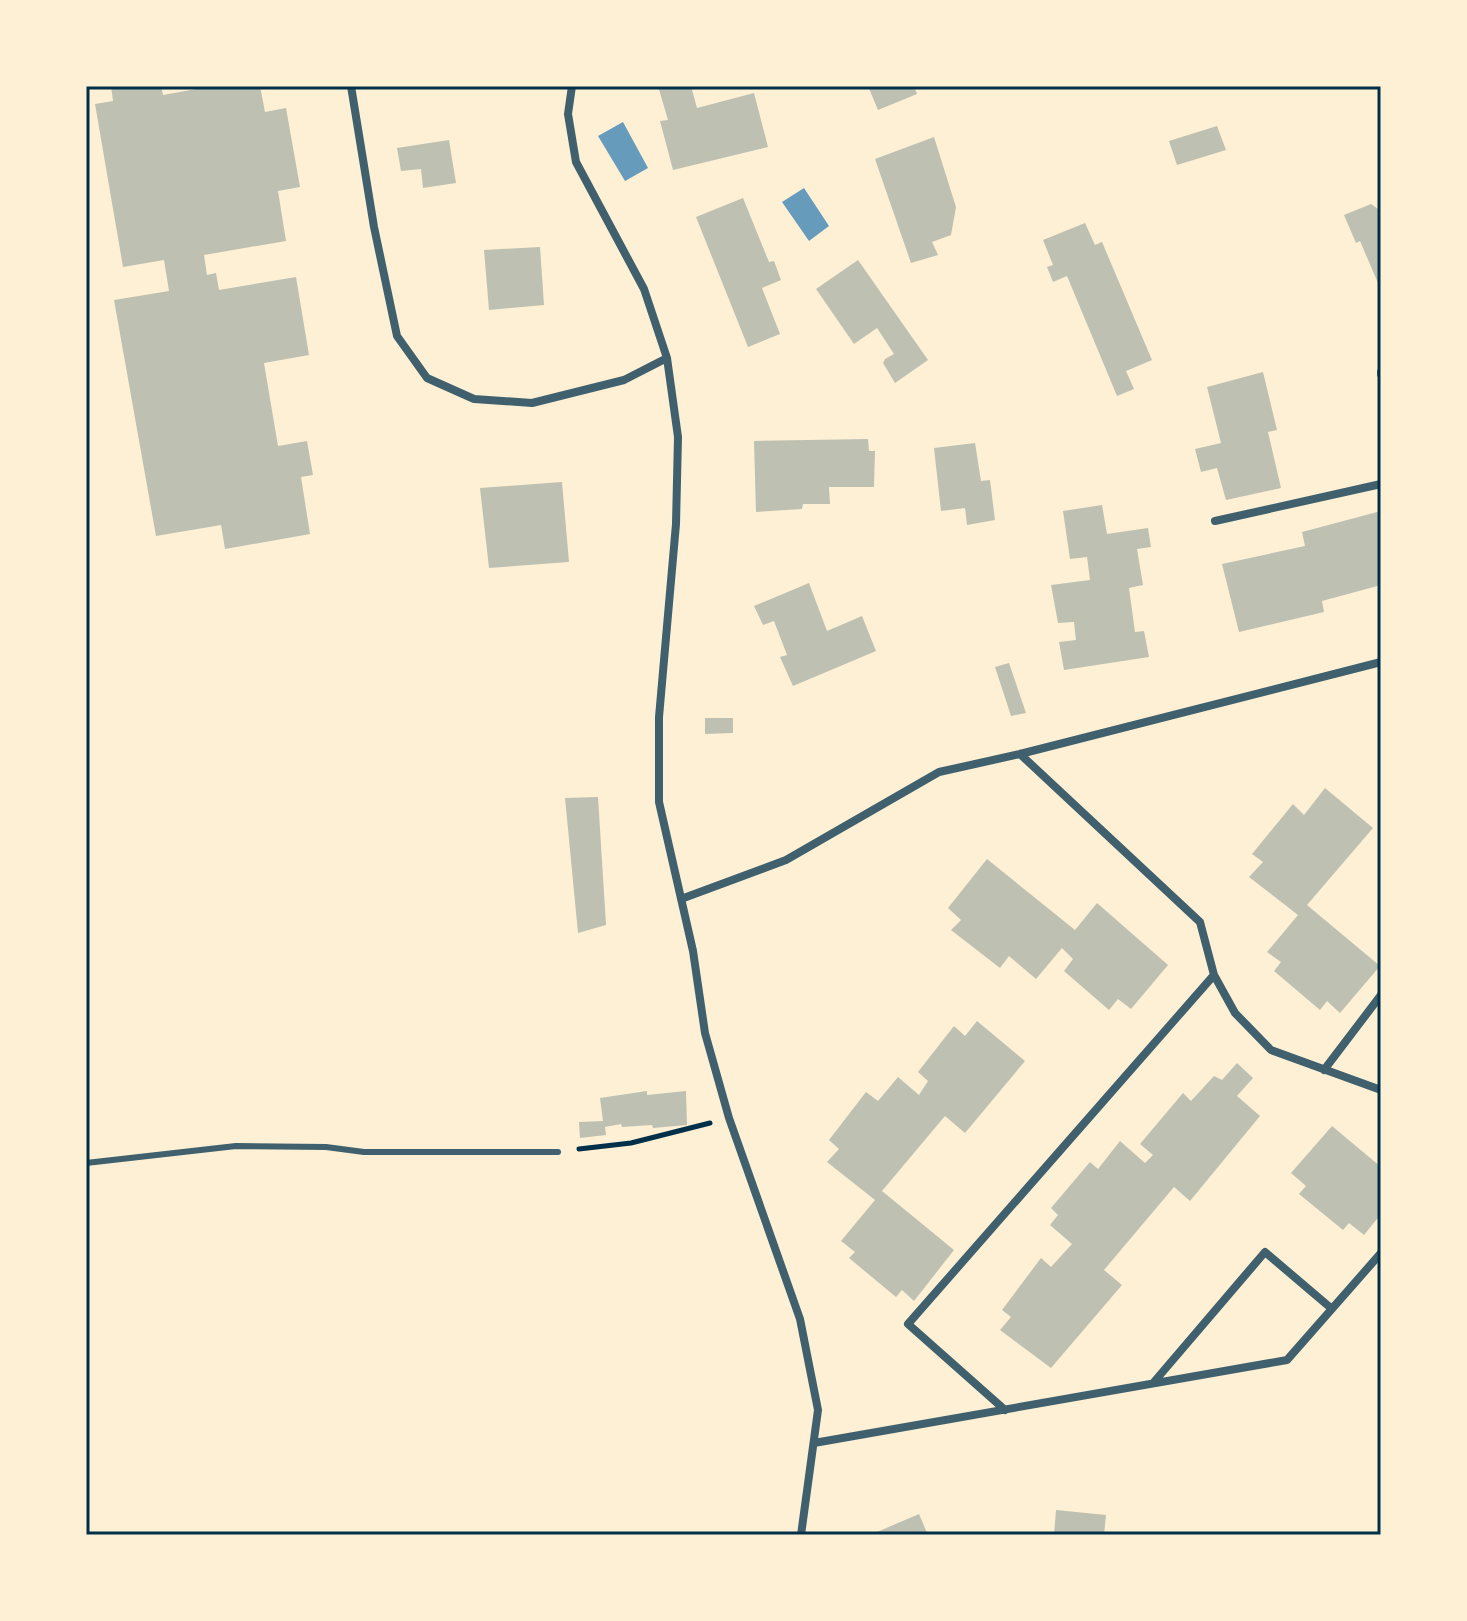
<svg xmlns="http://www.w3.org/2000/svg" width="1467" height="1621" viewBox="0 0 1467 1621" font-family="Commissioner,sans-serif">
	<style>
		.water { fill: #669bbc }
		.building { fill: #bec0b2 }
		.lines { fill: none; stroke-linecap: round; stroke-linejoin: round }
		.path { stroke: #003049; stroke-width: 5 }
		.service { stroke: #3f606c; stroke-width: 6 }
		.minor { stroke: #3f606c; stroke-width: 8 }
		.neatline { fill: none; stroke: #003049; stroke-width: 3 }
	</style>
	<rect width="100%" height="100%" fill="#fdf0d5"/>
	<path class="water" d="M 623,122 L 648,168 L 625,181 L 598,136 Z
		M 804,188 L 829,226 L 809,241 L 782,202 Z"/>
	<path class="building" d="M 111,86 L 161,86 L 163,95 L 213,86 L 260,86 L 265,112 L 286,108 L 300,187 L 278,191 L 286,241 L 204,255 L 207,275 L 216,273 L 219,290 L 296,277 L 309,355 L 264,363 L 278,446 L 307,441 L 313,475 L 301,477 L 310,534 L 225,549 L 221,525 L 156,536 L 114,300 L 169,291 L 164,260 L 123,267 L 95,104 L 113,101 Z
		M 658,86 L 691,86 L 697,108 L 754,93 L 768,147 L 673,170 L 660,121 L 668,120 Z
		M 868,86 L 914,86 L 917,94 L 878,110 Z
		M 1217,126 L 1226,150 L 1177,165 L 1169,141 Z
		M 934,137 L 956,207 L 951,235 L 932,242 L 938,255 L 911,263 L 875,159 Z
		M 449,140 L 456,183 L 423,188 L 421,169 L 401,171 L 397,148 Z
		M 743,198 L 769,262 L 774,261 L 781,280 L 762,288 L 780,334 L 748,347 L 696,217 Z
		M 1371,204 L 1378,209 L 1381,217 L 1381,290 L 1360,241 L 1356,243 L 1344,215 Z
		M 1085,223 L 1095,245 L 1102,242 L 1152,360 L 1126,371 L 1134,389 L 1117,396 L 1067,276 L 1053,282 L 1047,267 L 1053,265 L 1043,240 Z
		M 540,247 L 544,305 L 489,310 L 484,250 Z
		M 858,260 L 928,360 L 895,383 L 883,363 L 885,359 L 894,354 L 877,328 L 854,344 L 816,289 Z
		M 1263,372 L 1277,430 L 1268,432 L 1281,488 L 1226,500 L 1217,468 L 1201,472 L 1195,449 L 1221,443 L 1207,387 Z
		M 868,439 L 869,451 L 875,451 L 874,487 L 829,487 L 830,504 L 803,504 L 802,509 L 756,512 L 754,441 Z
		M 975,443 L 981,481 L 990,480 L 995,520 L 967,525 L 965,508 L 941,511 L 934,448 Z
		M 562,482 L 569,562 L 489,568 L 480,488 Z
		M 1102,505 L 1107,534 L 1148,528 L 1151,547 L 1137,549 L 1143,585 L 1129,588 L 1135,632 L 1144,631 L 1149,657 L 1064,670 L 1059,642 L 1076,640 L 1074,622 L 1058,623 L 1051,585 L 1090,580 L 1087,557 L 1070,559 L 1063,511 Z
		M 1381,511 L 1381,585 L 1322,601 L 1324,612 L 1239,632 L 1222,564 L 1305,546 L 1302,532 Z
		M 809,583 L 827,631 L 862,616 L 876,651 L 793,686 L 780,657 L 787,655 L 774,621 L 763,625 L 754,606 Z
		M 1009,663 L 1026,713 L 1011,716 L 995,667 Z
		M 705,718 L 733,718 L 733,733 L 705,734 Z
		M 1325,788 L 1373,828 L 1307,905 L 1380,966 L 1340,1013 L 1327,1001 L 1320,1010 L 1274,971 L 1281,962 L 1267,952 L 1298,915 L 1249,877 L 1263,862 L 1252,854 L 1293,804 L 1304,815 Z
		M 598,797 L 606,925 L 578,933 L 565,798 Z
		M 987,859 L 1075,930 L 1097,903 L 1168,965 L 1131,1009 L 1118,999 L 1109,1010 L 1064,971 L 1073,959 L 1062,948 L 1036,979 L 1009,956 L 1000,968 L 951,930 L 961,920 L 948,908 Z
		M 977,1021 L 1025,1061 L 965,1133 L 945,1116 L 882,1191 L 954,1250 L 914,1301 L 902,1290 L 896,1297 L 849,1258 L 855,1252 L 841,1241 L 875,1200 L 827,1162 L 839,1149 L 829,1140 L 866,1092 L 878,1101 L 898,1077 L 919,1095 L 928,1081 L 918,1072 L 954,1026 L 965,1036 Z
		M 1237,1063 L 1253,1078 L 1237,1096 L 1260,1116 L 1190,1201 L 1174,1187 L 1104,1270 L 1122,1285 L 1051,1368 L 1000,1330 L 1011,1317 L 1002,1310 L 1041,1258 L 1051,1267 L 1072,1244 L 1050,1225 L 1058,1215 L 1051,1208 L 1090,1162 L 1098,1169 L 1120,1141 L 1145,1163 L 1153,1155 L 1140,1144 L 1183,1093 L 1191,1101 L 1214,1076 L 1222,1080 Z
		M 647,1091 L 647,1095 L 686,1091 L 687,1125 L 653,1128 L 652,1125 L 622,1127 L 621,1124 L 605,1127 L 606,1135 L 580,1138 L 579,1122 L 603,1121 L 600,1098 Z
		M 1332,1126 L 1381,1167 L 1381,1214 L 1364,1235 L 1349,1223 L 1343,1230 L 1299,1194 L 1306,1186 L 1291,1173 Z
		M 1056,1510 L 1106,1515 L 1104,1535 L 1054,1535 Z
		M 919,1514 L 928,1535 L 878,1535 L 877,1532 Z"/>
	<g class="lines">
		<path class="path" d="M 579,1149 L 631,1143 L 710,1123"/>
		<path class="service" d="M 86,1163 L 236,1146 L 326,1147 L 364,1152 L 558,1152"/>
		<path class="minor" d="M 351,86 L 374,227 L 397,336 L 427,378 L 474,399 L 532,403 L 624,380 L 667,358
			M 572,86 L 568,114 L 576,162 L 644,289 L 667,358 L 678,437 L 676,524 L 659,717 L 659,802 L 693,951 L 705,1033 L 729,1118 L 800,1319 L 818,1410 L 801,1535
			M 1381,372 L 1381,374
			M 1215,521 L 1381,484
			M 1020,754 L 1200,922 L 1214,975 L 1235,1013 L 1271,1050 L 1381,1090
			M 681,899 L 786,860 L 939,772 L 1020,754 L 1381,662
			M 1324,1070 L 1381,995
			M 1154,1382 L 1265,1252 L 1332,1309
			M 1005,1410 L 908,1324 L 1214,975
			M 814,1443 L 1287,1360 L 1381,1253"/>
	</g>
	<rect width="1467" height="1621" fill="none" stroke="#fdf0d5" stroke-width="176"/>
	<rect x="88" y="88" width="1291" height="1445" class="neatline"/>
</svg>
